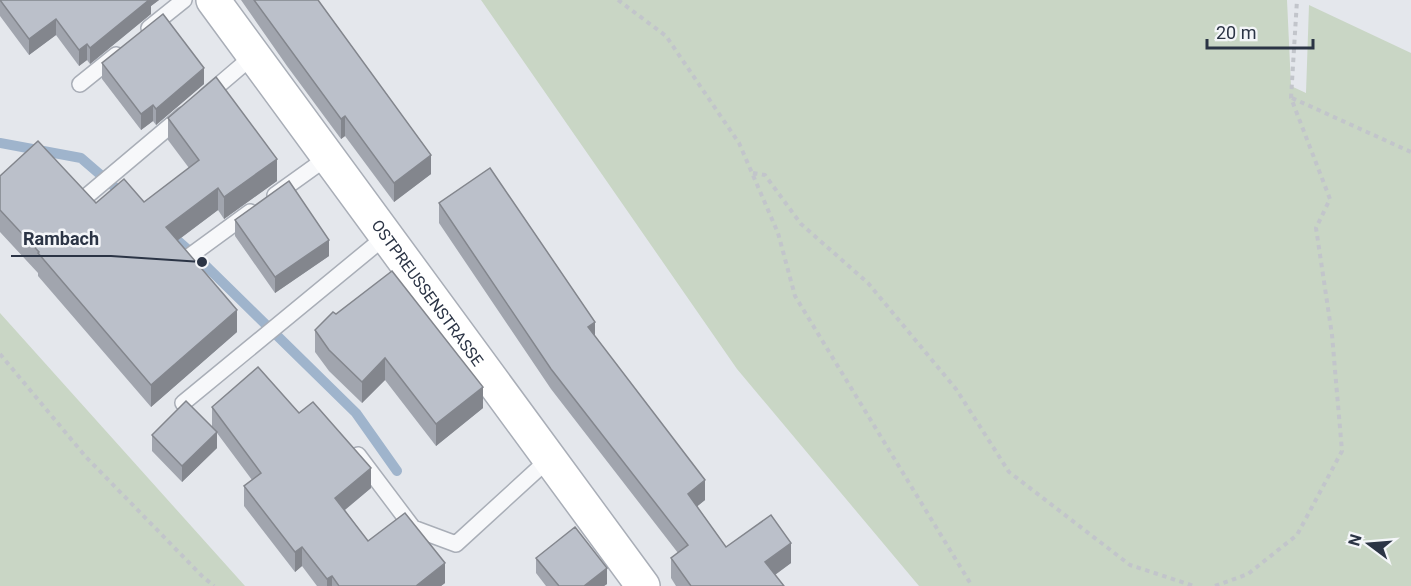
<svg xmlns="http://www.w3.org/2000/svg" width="1411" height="586" viewBox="0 0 1411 586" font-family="Roboto,sans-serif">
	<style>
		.green { fill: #c9d6c5 }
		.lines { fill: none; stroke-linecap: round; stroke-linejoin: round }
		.stream { stroke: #9fb4cc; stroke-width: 10 }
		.service-casing { stroke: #a9aeb7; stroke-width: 18 }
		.secondary-casing { stroke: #a9aeb7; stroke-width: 36 }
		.path { stroke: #c2c5cb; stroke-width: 4; stroke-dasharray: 4.5 4.5; stroke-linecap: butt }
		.service { stroke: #f7f8fa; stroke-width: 15 }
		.secondary { stroke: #fff; stroke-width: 33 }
		.wall { fill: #a1a5ae }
		.shaded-wall { fill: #83868d }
		.building { fill: #bbc0ca; stroke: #83868d; stroke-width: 1.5 }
		.labels { text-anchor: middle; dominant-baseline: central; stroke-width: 5; stroke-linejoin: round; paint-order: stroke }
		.street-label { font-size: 16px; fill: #2b3445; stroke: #f4f6f9 }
		.leader { fill: none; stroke: #2b3445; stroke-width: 2 }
		.callout-dot { fill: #2b3445; stroke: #f4f6f9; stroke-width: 2 }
		.callout-label { font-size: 18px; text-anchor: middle; font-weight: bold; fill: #2b3445; stroke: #f4f6f9; stroke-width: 5; stroke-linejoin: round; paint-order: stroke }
	</style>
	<rect width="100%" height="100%" fill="#e4e7ec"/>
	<path class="green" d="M 481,0 L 1287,0 L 1291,86 L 1306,93 L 1309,5 L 1411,53 L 1411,586 L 919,586 L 737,369 Z
		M 0,313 L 245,586 L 0,586 Z"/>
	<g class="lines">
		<path class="stream" d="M 0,143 L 81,158 L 125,196
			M 169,233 L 202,262 L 356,413 L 397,471"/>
		<defs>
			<path id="service" d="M 149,28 L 184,0
				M 80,84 L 116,55
				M 206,96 L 254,55
				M 88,195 L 183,115
				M 275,195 L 328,157
				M 187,258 L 250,212
				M 183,403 L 386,236
				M 358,455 L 413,528 L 456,544 L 550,458"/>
			<g id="secondary">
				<path id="s1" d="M 213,0 L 643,586"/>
			</g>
		</defs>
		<use href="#service" class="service-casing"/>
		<use href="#secondary" class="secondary-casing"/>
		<path class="path" d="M 618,0 L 666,36 L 739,143 L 778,233 L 795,296 L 972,586
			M 1292,98 L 1411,152
			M 753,173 L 765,175 L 801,224 L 868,283 L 956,389 L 1009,472 L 1130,565 L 1194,586
			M 0,354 L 86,457 L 202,576 L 214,586
			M 1215,586 L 1248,574 L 1297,535 L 1342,451 L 1332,335 L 1316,228 L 1330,199 L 1291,98 L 1297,0"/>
		<use href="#service" class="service"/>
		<use href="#secondary" class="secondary"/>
	</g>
	<path class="wall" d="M 0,0 L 159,0 L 151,6 L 151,14 L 90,64 L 87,60 L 79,66 L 56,35 L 29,55 L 0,16 Z
		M 241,0 L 318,0 L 431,174 L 394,202 L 345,136 L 341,139 L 287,66 Z
		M 102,63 L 204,84 L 156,125 L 153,121 L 141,130 L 102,79 Z
		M 168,118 L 277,181 L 224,219 L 218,210 L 177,241 L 237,332 L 151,407 L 38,276 L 38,273 L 0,232 L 0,176 L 96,203 L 144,202 L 189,168 L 168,140 Z
		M 439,203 L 595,336 L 705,500 L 697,506 L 726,547 L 791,563 L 775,575 L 784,586 L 676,586 L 671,578 L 671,558 L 678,553 L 551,389 L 439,223 Z
		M 235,220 L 329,256 L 275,293 L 235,236 Z
		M 336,314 L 483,408 L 436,446 L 385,380 L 362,403 L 329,371 L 315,352 L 315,330 Z
		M 212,407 L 299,413 L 371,488 L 345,510 L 368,541 L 445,583 L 441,586 L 317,586 L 302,566 L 295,572 L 244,506 L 244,486 L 252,480 L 217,433 L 217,448 L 182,482 L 152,451 L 152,435 L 214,430 L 212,427 Z
		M 536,558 L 607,584 L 604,586 L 546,586 L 536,573 Z"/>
	<path class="shaded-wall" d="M 147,0 L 159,0 L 151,6 L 151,14 L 90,64 L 90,48 Z
		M 56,19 L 56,35 L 29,55 L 29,39 Z
		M 87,44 L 87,60 L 79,66 L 79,50 Z
		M 204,68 L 204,84 L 156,125 L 156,109 Z
		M 153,105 L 153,121 L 141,130 L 141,114 Z
		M 345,116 L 345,136 L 341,139 L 341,119 Z
		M 431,155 L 431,174 L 394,202 L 394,183 Z
		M 277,159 L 277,181 L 224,219 L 224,197 Z
		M 218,188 L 218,210 L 166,249 L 166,227 Z
		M 329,240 L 329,256 L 275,293 L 275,277 Z
		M 237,310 L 237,332 L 151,407 L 151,385 Z
		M 595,322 L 595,342 L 588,327 Z
		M 385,358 L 385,380 L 362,403 L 362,382 Z
		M 483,387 L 483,408 L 436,446 L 436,424 Z
		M 217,432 L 217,448 L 182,482 L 182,466 Z
		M 371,468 L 371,488 L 335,518 L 335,498 Z
		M 705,480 L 705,500 L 688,514 L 688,494 Z
		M 791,543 L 791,563 L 765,582 L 765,562 Z
		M 302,547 L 302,566 L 295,572 L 295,552 Z
		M 445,563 L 445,583 L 441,586 L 416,586 Z
		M 607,568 L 607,584 L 604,586 L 584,586 Z
		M 332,576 L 332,586 L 327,586 L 327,579 Z"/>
	<path class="building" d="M 0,0 L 149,0 L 90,48 L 87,44 L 79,50 L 56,19 L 29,39 Z
		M 254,0 L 318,0 L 431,155 L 394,183 L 345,116 L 341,119 Z
		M 163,14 L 204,68 L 156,109 L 153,105 L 141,114 L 102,63 Z
		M 216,77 L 277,159 L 224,197 L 218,188 L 166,227 L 237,310 L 151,385 L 38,253 L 39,252 L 0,210 L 0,176 L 38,141 L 96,203 L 124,179 L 144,202 L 199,160 L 168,118 Z
		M 490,168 L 595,322 L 588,327 L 705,480 L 688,494 L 726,547 L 771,515 L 791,543 L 765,562 L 784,586 L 691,586 L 671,558 L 688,545 L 551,369 L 439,203 Z
		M 289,181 L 329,240 L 275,277 L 235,220 Z
		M 392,271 L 483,387 L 436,424 L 385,358 L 362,382 L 329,350 L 315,330 L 333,312 L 336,314 Z
		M 258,367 L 299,413 L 313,402 L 371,468 L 335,498 L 368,541 L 405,513 L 445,563 L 416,586 L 339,586 L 332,576 L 327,579 L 302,547 L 295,552 L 244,486 L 261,473 L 212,407 Z
		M 186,401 L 217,432 L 182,466 L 152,435 Z
		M 575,527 L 607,568 L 584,586 L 559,586 L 536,558 Z"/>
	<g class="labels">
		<g class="street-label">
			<text stroke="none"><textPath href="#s1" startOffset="363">OSTPREUSSENSTRASSE</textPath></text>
		</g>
	</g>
	<path class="leader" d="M202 262L111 256H11"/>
	<circle class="callout-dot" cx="202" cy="262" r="6"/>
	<g class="callout-label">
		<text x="61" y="245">Rambach</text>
	</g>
	<g transform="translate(1369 544) rotate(286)" stroke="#f4f6f9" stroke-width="4.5" paint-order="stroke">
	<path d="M0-4.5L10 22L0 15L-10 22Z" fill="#2b3445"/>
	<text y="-9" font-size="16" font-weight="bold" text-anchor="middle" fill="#2b3445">N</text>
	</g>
	<path d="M1207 39v9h106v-9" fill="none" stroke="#2b3445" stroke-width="3"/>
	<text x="1216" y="39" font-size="18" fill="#2b3445" stroke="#f4f6f9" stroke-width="4.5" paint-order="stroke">20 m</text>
</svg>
